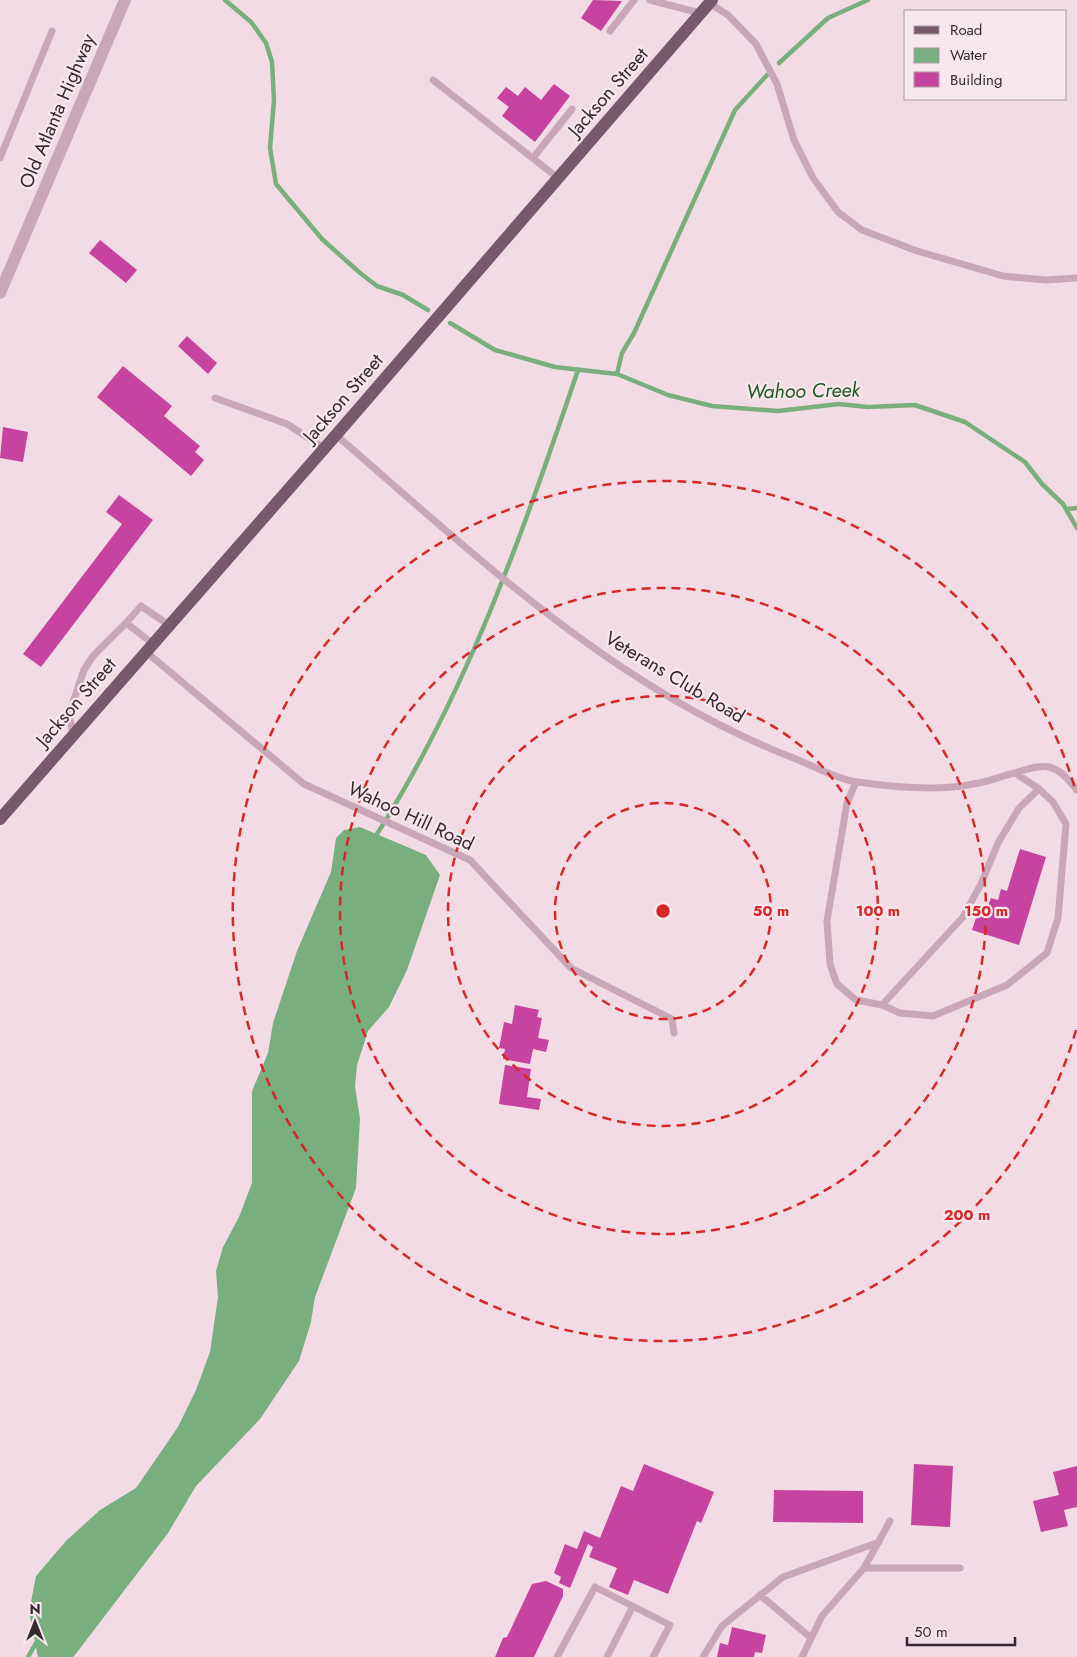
<svg xmlns="http://www.w3.org/2000/svg" width="1077" height="1657" viewBox="0 0 1077 1657" font-family="Jost,sans-serif">
	<style>
		.water { fill: #79af7f }
		.lines { fill: none; stroke-linecap: round; stroke-linejoin: round }
		.stream { stroke: #79af7f; stroke-width: 4.5 }
		.building { fill: #c6449f }
		.lane { stroke: #caa7b8; stroke-width: 7 }
		.street { stroke: #caa7b8; stroke-width: 12 }
		.primary { stroke: #78586b; stroke-width: 12 }
		.ring { fill: none; stroke: #d62828; stroke-width: 2.5; stroke-dasharray: 9 6 }
		.labels { text-anchor: middle; dominant-baseline: central; stroke-width: 4.5; stroke-linejoin: round; paint-order: stroke }
		.street-label { font-size: 19px; fill: #362730; stroke: #f9e7ee }
		.water-label { font-size: 20px; font-style: italic; fill: #1d5824; stroke: #f9e7ee }
		.centre { fill: #d62828; stroke: #f9e7ee; stroke-width: 2.5 }
		.ring-label { font-size: 15px; text-anchor: middle; font-weight: bold; fill: #d62828; stroke: #f9e7ee; stroke-width: 4.5; stroke-linejoin: round; paint-order: stroke }
	</style>
	<rect width="100%" height="100%" fill="#f2dbe4"/>
	<path class="water" d="M 360,827 L 426,855 L 440,875 L 407,970 L 389,1007 L 368,1031 L 357,1065 L 355,1086 L 360,1119 L 356,1188 L 315,1297 L 311,1322 L 299,1361 L 260,1419 L 196,1486 L 168,1533 L 75,1655 L 73,1657 L 38,1657 L 29,1612 L 36,1576 L 66,1541 L 100,1510 L 136,1488 L 178,1427 L 196,1390 L 210,1352 L 218,1297 L 216,1271 L 223,1247 L 239,1217 L 252,1183 L 252,1091 L 268,1053 L 273,1023 L 297,951 L 331,872 L 336,838 L 344,830 Z"/>
	<g class="lines">
		<path class="stream" d="M 225,0 L 251,22 L 266,43 L 272,62 L 274,100 L 270,148 L 276,184 L 322,239 L 360,273 L 377,286 L 403,295 L 428,310
			M 779,63 L 828,18 L 868,0
			M 450,323 L 495,350 L 555,367 L 617,374 L 668,395 L 712,406 L 778,411 L 839,404 L 868,407 L 915,405 L 965,422 L 1025,462 L 1042,484 L 1063,504 L 1077,528
			M 617,374 L 622,353 L 634,333 L 735,110 L 767,75
			M 1067,509 L 1077,508
			M 377,834 C 468,691 524,529 578,370
			M 28,1657 L 36,1643"/>
	</g>
	<path class="building" d="M 593,0 L 622,1 L 601,31 L 581,18 Z
		M 554,84 L 570,96 L 535,142 L 502,116 L 509,107 L 497,98 L 506,87 L 518,96 L 525,87 L 541,100 Z
		M 100,240 L 137,270 L 126,283 L 89,253 Z
		M 187,336 L 217,363 L 208,374 L 178,346 Z
		M 123,366 L 172,406 L 164,416 L 200,446 L 195,452 L 204,460 L 191,476 L 97,397 Z
		M 3,427 L 28,432 L 23,462 L 0,458 Z
		M 119,495 L 153,520 L 41,667 L 23,654 L 122,524 L 106,512 Z
		M 1020,849 L 1046,857 L 1019,945 L 972,930 L 980,906 L 987,908 L 991,898 L 998,900 L 1001,889 L 1007,891 Z
		M 515,1005 L 539,1010 L 537,1017 L 542,1018 L 538,1038 L 549,1040 L 546,1052 L 533,1049 L 530,1064 L 503,1059 L 505,1049 L 499,1048 L 504,1022 L 512,1024 Z
		M 505,1065 L 531,1069 L 527,1097 L 541,1099 L 539,1110 L 499,1104 Z
		M 644,1464 L 714,1492 L 701,1523 L 697,1521 L 668,1594 L 634,1580 L 628,1595 L 609,1587 L 617,1568 L 589,1557 L 593,1547 L 588,1544 L 570,1588 L 559,1583 L 561,1577 L 554,1573 L 565,1544 L 577,1549 L 584,1531 L 600,1538 L 621,1486 L 633,1491 Z
		M 914,1464 L 953,1466 L 950,1527 L 911,1525 Z
		M 1077,1466 L 1077,1507 L 1064,1510 L 1068,1526 L 1041,1532 L 1033,1501 L 1059,1495 L 1053,1472 Z
		M 774,1490 L 863,1491 L 863,1523 L 773,1522 Z
		M 546,1581 L 563,1589 L 563,1596 L 534,1657 L 495,1657 L 503,1638 L 507,1637 L 532,1584 Z
		M 732,1627 L 766,1635 L 762,1653 L 755,1652 L 754,1657 L 717,1657 L 720,1643 L 728,1645 Z"/>
	<g class="lines">
		<path class="lane" d="M 650,0 L 700,13
			M 709,3 L 728,15 L 756,44 L 777,84 L 794,140 L 813,178 L 838,212 L 862,230 L 917,251 L 1003,276 L 1046,280 L 1077,278
			M 610,31 L 634,0
			M 433,80 L 558,178
			M 0,158 L 52,31
			M 533,158 L 572,109
			M 215,398 L 287,424 L 324,448
			M 336,435 C 477,557 616,689 791,757 C 812,765 836,779 858,782 C 892,787 940,791 973,784 C 988,782 1001,776 1015,773 L 1039,789 L 1019,808 L 998,843 L 981,884 L 963,917 L 882,1005
			M 152,643 L 126,623 L 141,606 L 169,625
			M 145,651 L 304,784 L 470,860 L 571,968 L 672,1019 L 674,1033
			M 73,734 L 69,714 L 84,670 L 93,656 L 126,623
			M 1015,773 C 1047,762 1056,763 1077,790
			M 856,782 L 847,803 L 827,921 L 830,964 L 837,984 L 856,1000 L 882,1005 L 900,1013 L 933,1016 L 1007,985 L 1047,953 L 1058,918 L 1066,824 L 1053,802 L 1039,789
			M 864,1568 L 890,1521
			M 760,1595 L 811,1638
			M 557,1657 L 595,1587 L 670,1625 L 653,1657
			M 607,1657 L 633,1606
			M 703,1657 L 722,1626 L 783,1577 L 879,1542
			M 802,1657 L 822,1616 L 864,1568 L 960,1568"/>
		<path class="street" d="M 0,293 L 125,0"/>
		<path class="primary" d="M 0,819 L 336,435 L 712,0"/>
	</g>
	<g class="ring">
		<circle cx="663" cy="911" r="108"/>
		<circle cx="663" cy="911" r="215"/>
		<circle cx="663" cy="911" r="323"/>
		<path d="M1076 1030A430 430 0 1 1 1076 792"/>
	</g>
	<g class="labels">
		<g class="street-label">
			<text transform="translate(608 92) rotate(-49)">Jackson Street</text>
			<text transform="translate(57 111) rotate(-67)">Old Atlanta Highway</text>
			<text transform="translate(343 398) rotate(-49)">Jackson Street</text>
			<text transform="translate(675 677) rotate(31)">Veterans Club Road</text>
			<text transform="translate(76 702) rotate(-49)">Jackson Street</text>
			<text transform="translate(411 816) rotate(25)">Wahoo Hill Road</text>
		</g>
		<g class="water-label">
			<text transform="translate(803 391) rotate(-1)">Wahoo Creek</text>
		</g>
	</g>
	<circle cx="663" cy="911" r="8" class="centre"/>
	<g class="ring-label">
		<text x="771" y="916">50 m</text>
		<text x="878" y="916">100 m</text>
		<text x="986" y="916">150 m</text>
		<text x="967" y="1220">200 m</text>
	</g>
	<rect x="904" y="10" width="162" height="90" fill="#f9e7ee" stroke="#ab9aa2"/>
	<rect x="914" y="26" width="25" height="8" fill="#78586b" stroke="#ab9aa2"/>
	<text x="950" y="35" font-size="15" fill="#362730">Road</text>
	<rect x="914" y="48" width="25" height="15" fill="#79af7f" stroke="#ab9aa2"/>
	<text x="950" y="60" font-size="15" fill="#362730">Water</text>
	<rect x="914" y="72" width="25" height="15" fill="#c6449f" stroke="#ab9aa2"/>
	<text x="950" y="85" font-size="15" fill="#362730">Building</text>
	<g transform="translate(35 1622)" stroke="#f9e7ee" stroke-width="4" paint-order="stroke">
	<path d="M0-4L9 19L0 12L-9 19Z" fill="#362730"/>
	<text y="-8" font-size="14" font-weight="bold" text-anchor="middle" fill="#362730">N</text>
	</g>
	<path d="M907 1637v8h108v-8" fill="none" stroke="#362730" stroke-width="2.5"/>
	<text x="914" y="1637" font-size="15" fill="#362730" stroke="#f9e7ee" stroke-width="4" paint-order="stroke">50 m</text>
</svg>
